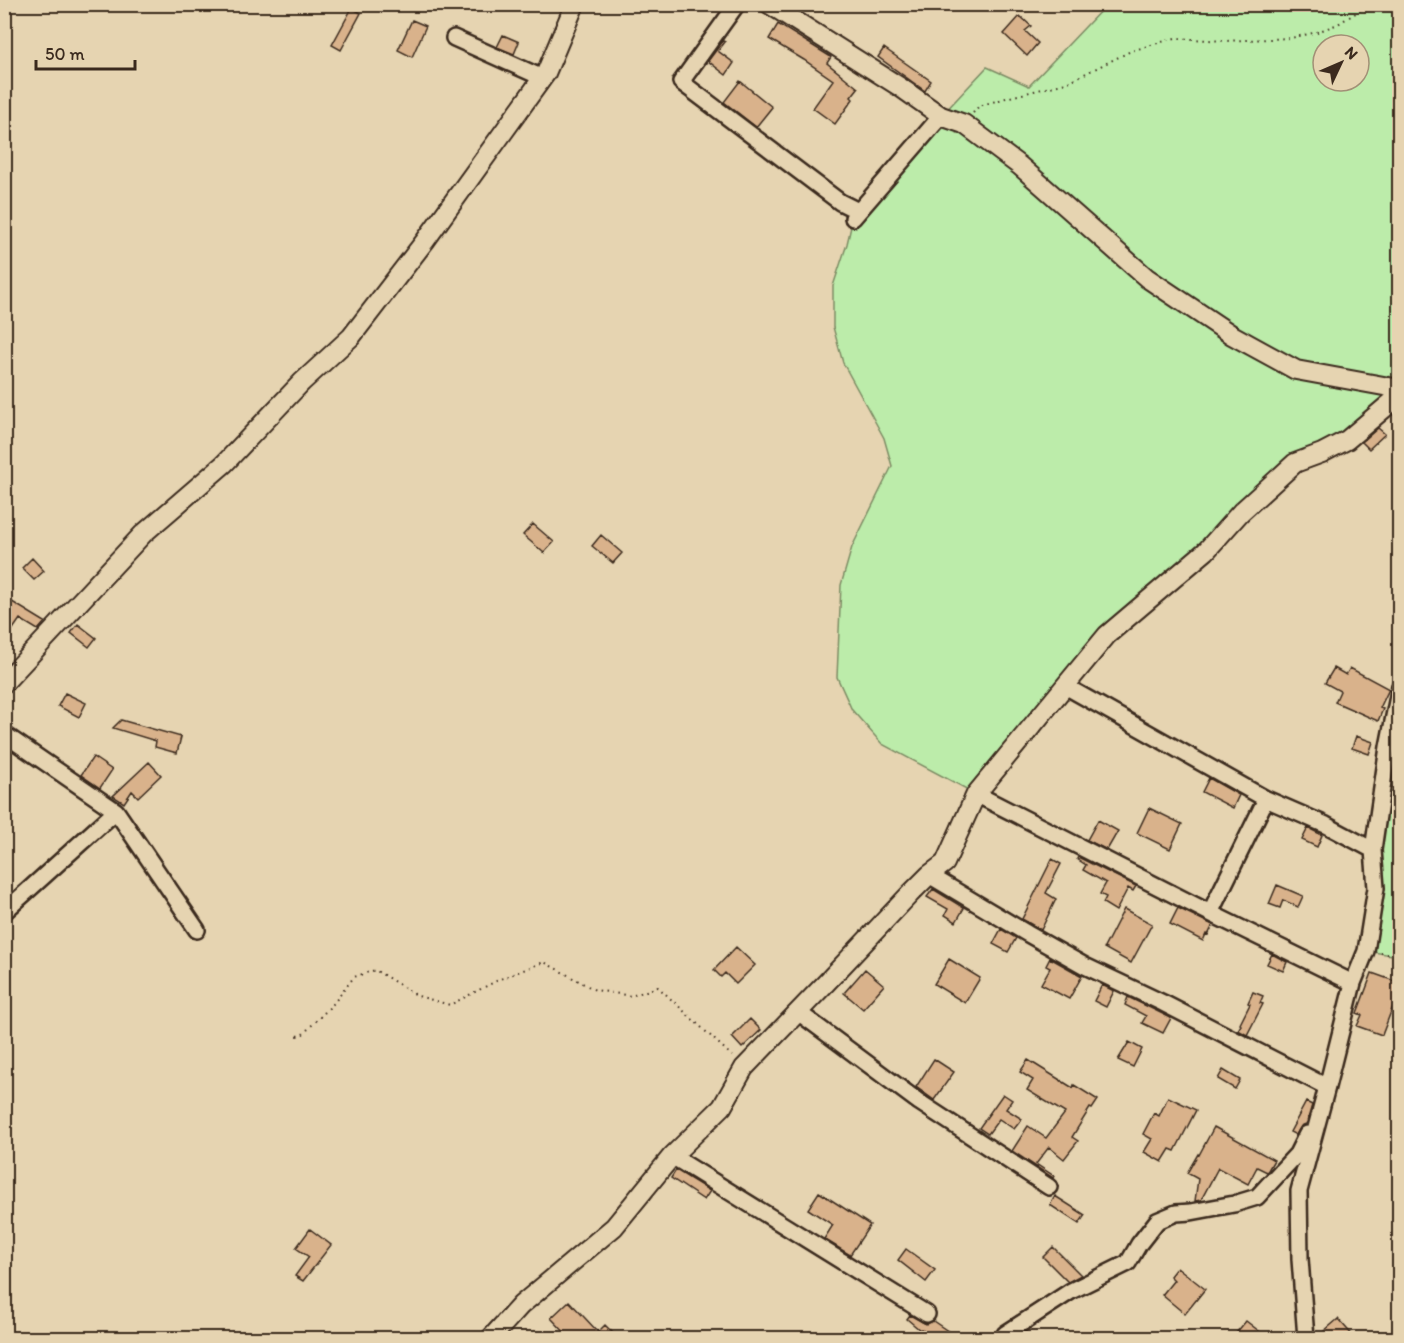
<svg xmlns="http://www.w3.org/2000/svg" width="1404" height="1343" viewBox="0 0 1404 1343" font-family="Itim,sans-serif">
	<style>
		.green { fill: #bcecaa; stroke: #7c8b64; stroke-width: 1.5; fill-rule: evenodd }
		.building { fill: #d9b28b; stroke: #3b2a1e; stroke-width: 1.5 }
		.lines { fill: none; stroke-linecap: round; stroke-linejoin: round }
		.minor-casing { stroke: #3b2a1e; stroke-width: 20 }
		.tertiary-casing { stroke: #3b2a1e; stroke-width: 22 }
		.path { stroke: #3b2a1e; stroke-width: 2; stroke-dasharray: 1.5 4.5; stroke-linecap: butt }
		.minor { stroke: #e6d4b1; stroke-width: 15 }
		.tertiary { stroke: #e6d4b1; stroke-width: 18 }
	</style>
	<rect width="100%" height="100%" fill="#e6d4b1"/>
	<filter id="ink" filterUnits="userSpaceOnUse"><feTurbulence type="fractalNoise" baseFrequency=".0167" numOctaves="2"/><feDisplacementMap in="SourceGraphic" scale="12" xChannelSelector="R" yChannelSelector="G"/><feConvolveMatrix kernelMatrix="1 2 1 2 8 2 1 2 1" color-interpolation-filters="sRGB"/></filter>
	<g filter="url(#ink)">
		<path class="green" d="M 1247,4 L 1251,6 L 1252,4 L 1399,5 L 1399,395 L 1295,463 L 1145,602 L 976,794 L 882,744 L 852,710 L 837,677 L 841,585 L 852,547 L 892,466 L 884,438 L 843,363 L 833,327 L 833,286 L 847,244 L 853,218 L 941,116 L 987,67 L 1029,86 L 1106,5 ZM 1323,45 L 1359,45 L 1359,81 L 1323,81 Z
			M 1399,686 L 1399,956 L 1366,951 L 1373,850 Z"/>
		<path class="building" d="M 352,8 L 361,13 L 341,50 L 332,45 Z
			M 1020,16 L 1031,26 L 1025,31 L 1038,43 L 1027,56 L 1004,34 Z
			M 412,20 L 426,26 L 412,57 L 398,50 Z
			M 778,24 L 831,57 L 827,63 L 858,88 L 851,97 L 853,99 L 835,124 L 813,108 L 833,80 L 804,60 L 769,39 Z
			M 503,35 L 519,42 L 514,54 L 497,47 Z
			M 723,41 L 725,42 L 718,51 L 734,63 L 726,75 L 708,61 Z
			M 884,48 L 931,81 L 925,91 L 878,57 Z
			M 740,81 L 772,107 L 756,127 L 724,102 Z
			M 1378,428 L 1385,434 L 1369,449 L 1362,442 Z
			M 533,524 L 554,542 L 544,553 L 523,535 Z
			M 601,535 L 622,553 L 613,563 L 592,546 Z
			M 32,558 L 44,571 L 34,580 L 22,568 Z
			M 4,597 L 45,622 L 38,630 L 20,619 L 4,642 Z
			M 78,624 L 96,638 L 89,647 L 71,633 Z
			M 1334,668 L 1346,675 L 1350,668 L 1389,689 L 1380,708 L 1383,709 L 1378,721 L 1335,702 L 1340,691 L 1325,683 Z
			M 65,693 L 86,703 L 79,717 L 58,706 Z
			M 121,720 L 181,737 L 177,753 L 155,747 L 156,741 L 113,728 Z
			M 1356,736 L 1373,742 L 1369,754 L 1352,748 Z
			M 93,757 L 112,770 L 100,788 L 81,775 Z
			M 149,762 L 161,775 L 138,797 L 132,791 L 124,803 L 113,796 Z
			M 1209,778 L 1239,795 L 1233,808 L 1202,792 Z
			M 1149,808 L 1182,824 L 1170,849 L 1137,833 Z
			M 1098,820 L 1118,831 L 1107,850 L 1087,840 Z
			M 1308,828 L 1322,835 L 1317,847 L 1302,840 Z
			M 1078,857 L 1136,886 L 1133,891 L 1128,888 L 1116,911 L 1103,903 L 1106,897 L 1100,894 L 1106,883 L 1083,870 L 1086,865 L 1077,859 Z
			M 1052,859 L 1061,864 L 1046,893 L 1056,899 L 1041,930 L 1022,919 Z
			M 1277,885 L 1303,896 L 1298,907 L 1283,900 L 1280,908 L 1269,904 Z
			M 933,889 L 964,908 L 956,922 L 945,915 L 948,909 L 927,897 Z
			M 1178,908 L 1213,925 L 1208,935 L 1206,934 L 1203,941 L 1170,924 Z
			M 1124,909 L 1152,924 L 1131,963 L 1104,948 Z
			M 1001,929 L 1016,938 L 1008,952 L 993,944 Z
			M 736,947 L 755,965 L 736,984 L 725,973 L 721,977 L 714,970 Z
			M 1272,954 L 1287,962 L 1283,971 L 1267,964 Z
			M 1050,958 L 1082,976 L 1069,999 L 1041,984 L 1050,968 L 1046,966 Z
			M 949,959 L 980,978 L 965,1003 L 934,984 Z
			M 865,969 L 884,985 L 863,1009 L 844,993 Z
			M 1372,973 L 1400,983 L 1400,988 L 1382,1035 L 1357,1026 L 1362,1015 L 1357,1013 Z
			M 1102,985 L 1114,991 L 1106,1007 L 1094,1001 Z
			M 1253,992 L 1263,996 L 1260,1003 L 1263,1004 L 1247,1035 L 1238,1030 L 1241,1025 L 1240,1024 L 1250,1004 L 1248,1003 Z
			M 1128,997 L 1171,1018 L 1163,1033 L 1142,1023 L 1146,1016 L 1125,1005 Z
			M 750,1019 L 761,1030 L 742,1048 L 732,1037 Z
			M 1129,1042 L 1142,1049 L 1133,1067 L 1118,1060 Z
			M 934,1059 L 954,1072 L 934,1100 L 916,1087 Z
			M 1028,1060 L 1073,1088 L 1074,1085 L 1098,1100 L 1092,1109 L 1090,1108 L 1072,1137 L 1078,1141 L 1064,1159 L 1049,1147 L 1036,1164 L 1054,1176 L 1053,1178 L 1012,1151 L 1028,1126 L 1046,1138 L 1065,1113 L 1027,1090 L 1033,1080 L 1020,1072 Z
			M 1223,1070 L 1240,1080 L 1235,1089 L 1218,1079 Z
			M 1003,1094 L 1012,1100 L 1006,1109 L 1022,1119 L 1014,1129 L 999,1119 L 988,1134 L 979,1128 Z
			M 1168,1097 L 1196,1110 L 1175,1151 L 1170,1149 L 1162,1162 L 1144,1152 L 1152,1139 L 1143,1134 L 1154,1113 L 1159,1116 Z
			M 1306,1102 L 1312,1105 L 1307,1122 L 1306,1124 L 1301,1126 L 1296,1135 L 1290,1132 Z
			M 1214,1127 L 1274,1160 L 1267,1172 L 1257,1167 L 1248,1184 L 1218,1168 L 1201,1200 L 1195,1201 L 1198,1179 L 1187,1173 L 1198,1154 L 1199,1155 Z
			M 676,1170 L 710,1191 L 704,1200 L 671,1178 Z
			M 819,1192 L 870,1225 L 850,1255 L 824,1239 L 833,1225 L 808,1209 Z
			M 1055,1196 L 1085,1215 L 1079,1224 L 1050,1205 Z
			M 310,1229 L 331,1245 L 303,1281 L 295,1276 L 309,1257 L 296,1248 Z
			M 1053,1247 L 1081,1275 L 1068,1282 L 1043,1257 Z
			M 906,1249 L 935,1270 L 926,1282 L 898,1260 Z
			M 1177,1267 L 1205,1289 L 1185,1314 L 1162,1295 L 1174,1280 L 1170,1276 Z
			M 569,1301 L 598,1332 L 605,1325 L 618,1338 L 570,1338 L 551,1318 Z
			M 910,1315 L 926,1324 L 933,1321 L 958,1338 L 935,1338 L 921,1329 L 920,1330 L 907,1319 Z
			M 1338,1319 L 1355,1338 L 1316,1338 Z
			M 1246,1321 L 1268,1338 L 1232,1338 Z"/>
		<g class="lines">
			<defs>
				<path id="minor" d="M 737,4 L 681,82 L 840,202 L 858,211
					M 454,38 L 543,78
					M 853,218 L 941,116
					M 1065,686 L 1266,799 L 1326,825 L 1373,850
					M 4,734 L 116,811 L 197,930
					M 976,794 L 1210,913 L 1353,983
					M 929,875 L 1028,934 L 1085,966 L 1163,1003 L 1327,1087
					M 4,912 L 116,811
					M 1210,913 L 1266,799
					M 798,1012 L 919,1102 L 1049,1187
					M 672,1156 L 927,1314
					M 1005,1334 L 1071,1291 L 1128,1263 L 1139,1244 L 1157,1221 L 1176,1213 L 1191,1212 L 1234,1204 L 1257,1197 L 1297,1154 L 1307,1134
					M 1306,1338 L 1300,1259 L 1299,1191 L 1327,1087 L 1353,983 L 1366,951 L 1376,888 L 1373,850 L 1388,747 L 1400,686"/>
				<path id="tertiary" d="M 769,4 L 900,87 L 941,116 L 964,124 L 1020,166 L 1147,278 L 1232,335 L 1296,370 L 1400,389
					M 4,683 L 143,534 L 224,464 L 302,382 L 351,337 L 425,241 L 546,73 L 575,4
					M 491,1338 L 521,1305 L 614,1227 L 672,1156 L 722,1107 L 744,1068 L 826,983 L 910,894 L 929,875 L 945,863 L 976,794 L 1107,635 L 1206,551 L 1241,512 L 1295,463 L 1322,453 L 1347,440 L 1400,395"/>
			</defs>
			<use href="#minor" class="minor-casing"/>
			<use href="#tertiary" class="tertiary-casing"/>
			<path class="path" d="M 973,113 L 979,106 L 1006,98 L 1066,83 L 1131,51 L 1175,38 L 1225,41 L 1291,38 L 1317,32 L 1338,24 L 1370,4
				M 1381,953 L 1400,956
				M 297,1036 L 303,1034 L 333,1004 L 354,977 L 375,970 L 418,996 L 450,1005 L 500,979 L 544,962 L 595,990 L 631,996 L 658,987 L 732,1056"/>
			<use href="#minor" class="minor"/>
			<use href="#tertiary" class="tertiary"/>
		</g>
	</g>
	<rect width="1404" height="1343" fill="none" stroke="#e6d4b1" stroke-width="24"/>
	<rect x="12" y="12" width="1380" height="1319" fill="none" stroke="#3b2a1e" stroke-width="2" filter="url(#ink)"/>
	<g transform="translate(1341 63) rotate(46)"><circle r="28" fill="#e6d4b1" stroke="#a29076" stroke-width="1.5"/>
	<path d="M0-4.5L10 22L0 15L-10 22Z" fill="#3b2a1e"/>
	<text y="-9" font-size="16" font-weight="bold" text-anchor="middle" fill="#3b2a1e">N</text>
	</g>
	<path d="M36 60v9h99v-9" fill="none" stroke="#3b2a1e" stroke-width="3"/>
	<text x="45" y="60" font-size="18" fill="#3b2a1e" stroke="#e6d4b1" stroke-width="4.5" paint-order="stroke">50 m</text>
</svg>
